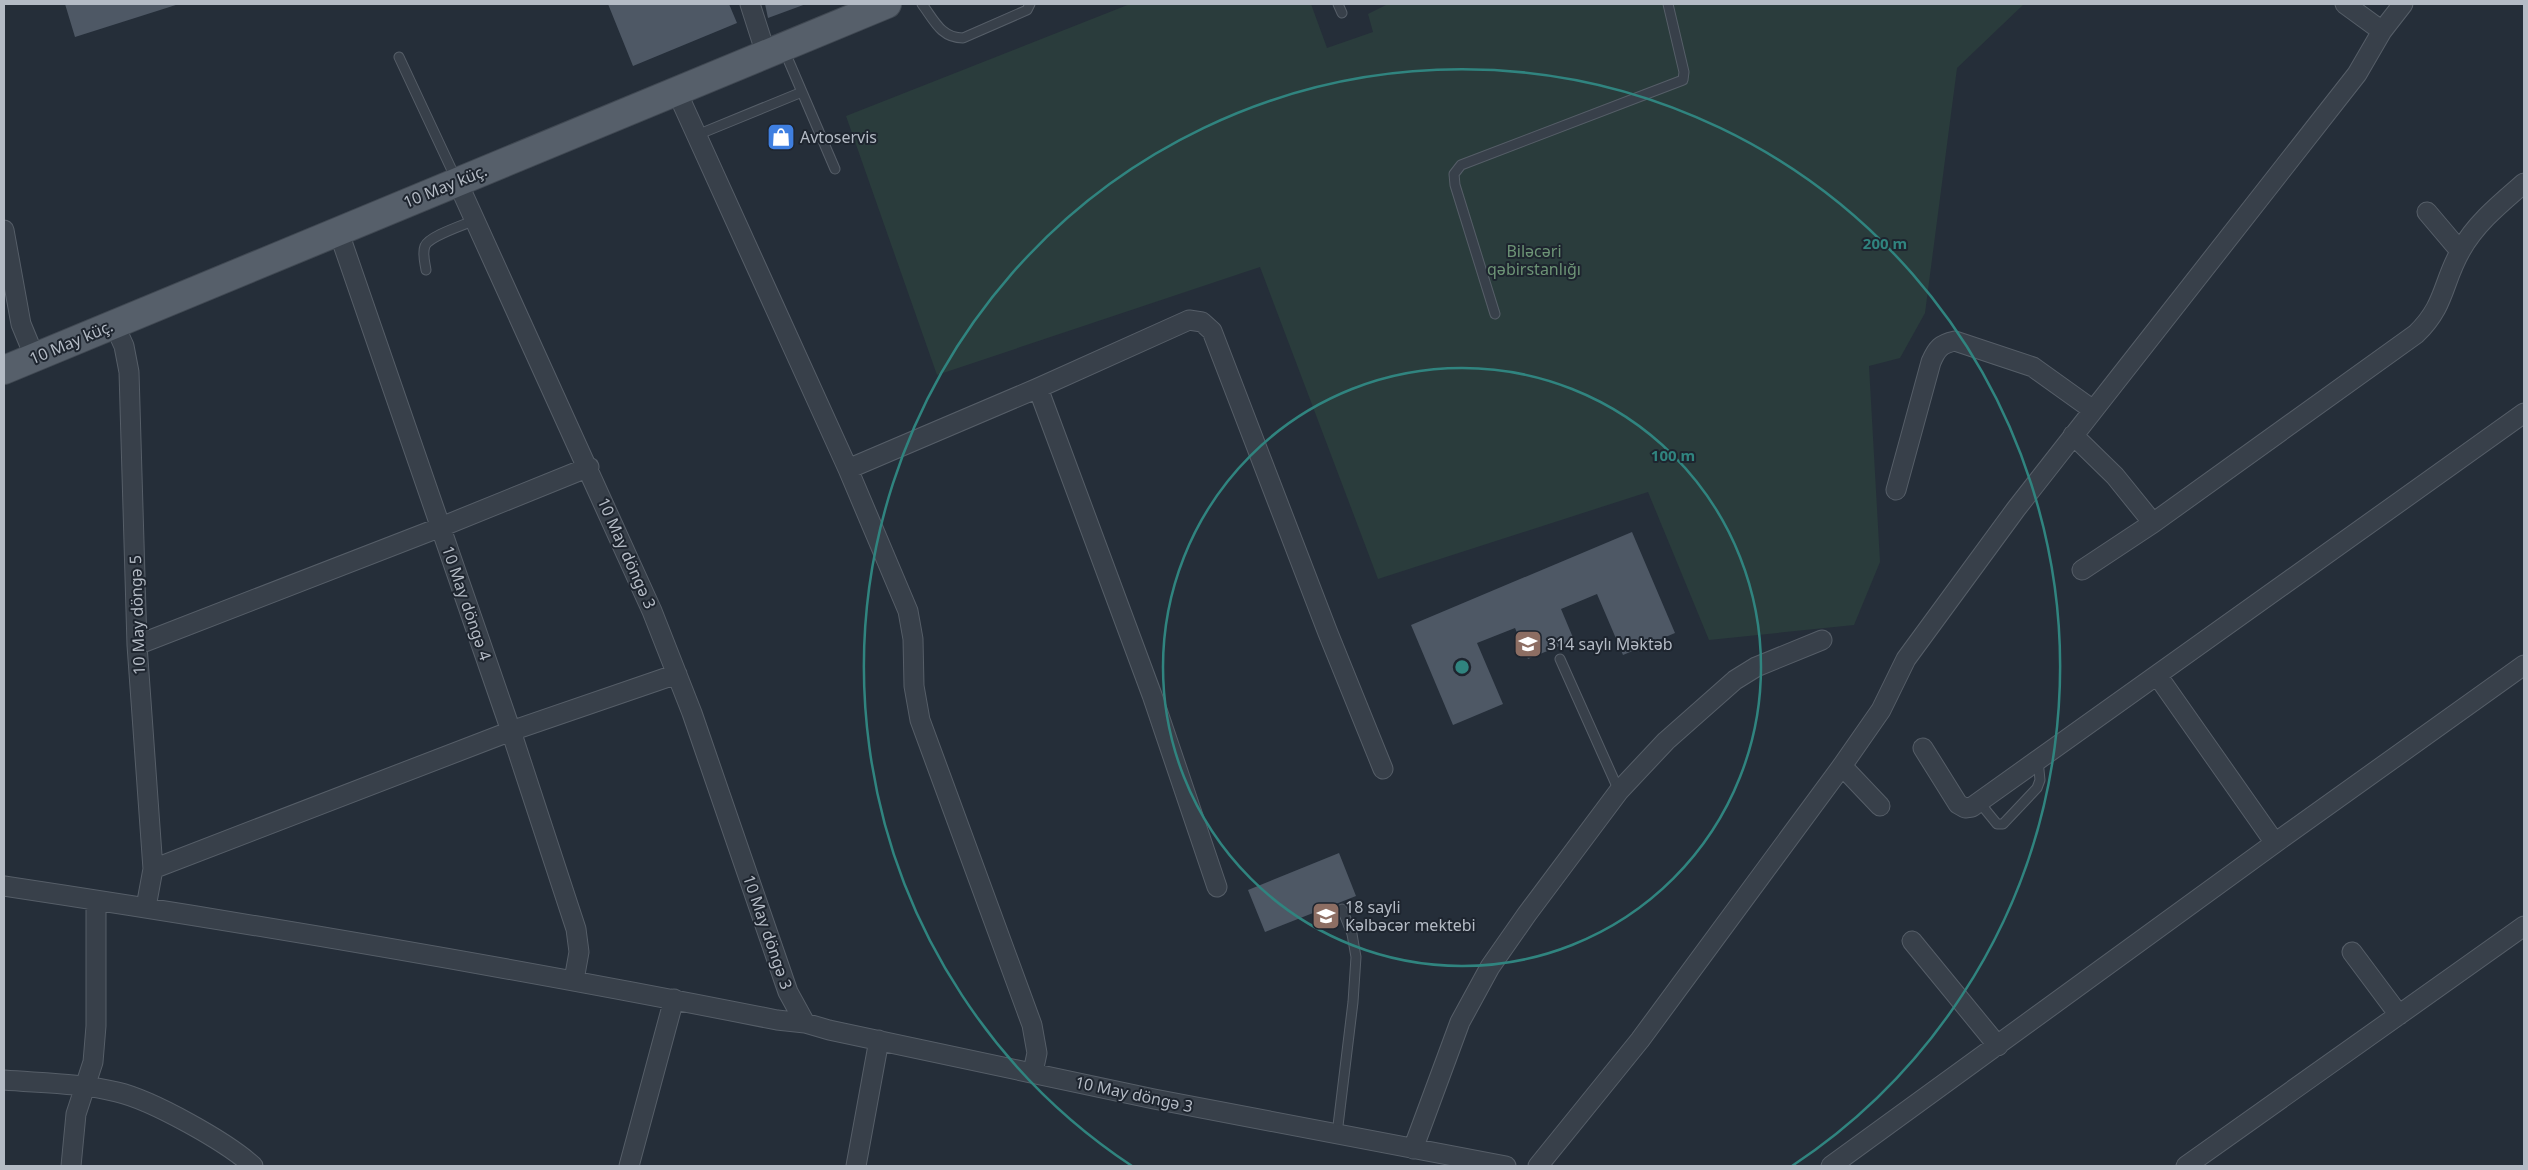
<svg xmlns="http://www.w3.org/2000/svg" width="2528" height="1170" viewBox="0 0 2528 1170" font-family="'Noto Sans',sans-serif">
	<style>
		.green { fill: #2a3c3c }
		.building { fill: #4e5865 }
		.lines { fill: none; stroke-linecap: round; stroke-linejoin: round }
		.lane-casing { stroke: #565e68; stroke-width: 11 }
		.street-casing { stroke: #565e68; stroke-width: 21 }
		.primary-casing { stroke: #414953; stroke-width: 30 }
		.lane { stroke: #38404a; stroke-width: 9 }
		.street { stroke: #38404a; stroke-width: 19 }
		.primary { stroke: #565f6a; stroke-width: 28 }
		.ring { fill: none; stroke: #30847f; stroke-width: 2.5 }
		.labels { text-anchor: middle; dominant-baseline: central; stroke-width: 4; stroke-linejoin: round; paint-order: stroke }
		.poi-label { font-size: 16px; fill: #b4bbc5; stroke: #1e252f; text-anchor: start }
		.street-label { font-size: 16px; fill: #b4bbc5; stroke: #1e252f }
		.park-label { font-size: 16px; fill: #6d9476; stroke: #1e252f }
		.centre { fill: #30847f; stroke: #1e252f; stroke-width: 2.5 }
		.ring-label { font-size: 15px; text-anchor: middle; font-weight: bold; fill: #30847f; stroke: #1e252f; stroke-width: 4; stroke-linejoin: round; paint-order: stroke }
	</style>
	<rect width="100%" height="100%" fill="#252e39"/>
	<path class="green" d="M 1130,4 L 1311,4 L 1327,48 L 1373,32 L 1368,14 L 1388,4 L 2024,4 L 1957,68 L 1925,313 L 1900,358 L 1869,366 L 1880,562 L 1854,625 L 1709,640 L 1648,492 L 1378,579 L 1260,267 L 937,375 L 846,116 Z"/>
	<path class="building" d="M 65,4 L 179,4 L 75,37 Z
		M 608,4 L 729,4 L 737,23 L 633,66 Z
		M 765,4 L 806,4 L 768,18 Z
		M 1632,532 L 1675,633 L 1623,655 L 1597,594 L 1561,609 L 1574,640 L 1528,659 L 1515,628 L 1477,643 L 1503,704 L 1453,725 L 1411,625 Z
		M 1339,853 L 1356,896 L 1265,932 L 1248,890 Z"/>
	<g class="lines">
		<defs>
			<path id="lane" d="M 922,4 C 934,20 941,38 963,38 L 1027,10 L 1030,4
				M 1338,4 L 1342,13
				M 784,50 L 835,169
				M 399,57 L 456,179
				M 697,135 L 802,92
				M 426,270 C 425,263 422,253 425,246 C 429,236 464,225 475,220
				M 1495,314 L 1455,185 L 1454,174 L 1461,165 L 1683,80 L 1684,72 L 1668,4
				M 1560,659 L 1619,791
				M 1979,802 L 1997,824 L 2003,824 L 2037,788 L 2040,780 L 2038,760
				M 1337,1134 L 1353,1002 L 1356,957 L 1352,934 L 1342,909"/>
			<path id="street" d="M 750,4 L 766,54
				M 2345,4 L 2382,31
				M 677,92 L 848,469 L 908,611 L 913,639 L 914,686 L 920,720 L 1032,1025 L 1037,1053 L 1033,1072
				M 457,181 L 652,611 L 692,713 L 788,992 L 805,1023 L 829,1030 L 1154,1099 L 1506,1166
				M 2427,212 L 2460,251
				M 4,230 L 21,324 L 35,358
				M 338,230 L 511,731 L 576,929 L 579,952 L 574,980
				M 114,324 L 124,346 L 129,372 L 137,645 L 153,869 L 146,907
				M 1038,388 L 1152,695 L 1217,887
				M 2073,435 L 2115,476 L 2153,523 L 2416,334 C 2446,305 2442,283 2461,250 C 2476,223 2501,203 2524,183
				M 848,469 L 1038,388 L 1189,320 L 1202,322 L 1212,331 L 1328,633 L 1383,769
				M 1896,490 L 1931,362 C 1937,348 1941,344 1955,341 L 2033,367 L 2093,410
				M 2082,570 L 2153,523
				M 137,645 L 441,527 L 589,467
				M 2157,675 L 2275,843
				M 1923,748 L 1958,804 L 1965,808 L 1972,807 L 2524,413
				M 1842,766 L 1880,806
				M 153,869 L 511,731 L 677,674
				M 4,886 C 262,925 520,969 777,1020 L 805,1023
				M 1912,941 L 1998,1046
				M 2352,952 L 2399,1015
				M 4,1080 C 41,1083 81,1083 117,1092 C 152,1100 227,1142 253,1166
				M 1413,1149 L 1460,1022 L 1490,967 L 1527,914 L 1619,791 L 1666,741 L 1735,680 L 1756,667 L 1822,640
				M 71,1166 L 76,1114 L 93,1062 L 96,1026 L 96,900
				M 629,1166 L 674,999
				M 856,1166 L 879,1040
				M 1538,1166 L 1640,1040 L 1842,766 L 1881,710 L 1906,659 L 2016,509 L 2357,74 L 2382,31 L 2403,4
				M 1831,1166 L 2275,843 L 2524,665
				M 2186,1166 L 2524,926"/>
			<path id="primary" d="M 4,370 L 887,4"/>
		</defs>
		<use href="#lane" class="lane-casing"/>
		<use href="#street" class="street-casing"/>
		<use href="#primary" class="primary-casing"/>
		<use href="#lane" class="lane"/>
		<use href="#street" class="street"/>
		<use href="#primary" class="primary"/>
	</g>
	<g class="ring">
		<circle cx="1462" cy="667" r="299"/>
		<path d="M1132 1166A598 598 0 1 1 1792 1166"/>
	</g>
	<defs>
		<symbol id="shop-square" viewBox="-11 -11 22 22"><rect x="-9" y="-9" width="18" height="18" rx="4" fill="#3f7fe0" stroke="#1e252f"/><path d="M-5-2.5h2.3a2.7 3.5 0 0 1 5.4 0H5L5.5 6h-11ZM-1.5-2.5h3a1.5 2.3 0 0 0-3 0Z" fill="#fff"/></symbol>
		<symbol id="school-square" viewBox="-11 -11 22 22"><rect x="-9" y="-9" width="18" height="18" rx="4" fill="#8d6e63" stroke="#1e252f"/><path d="M0-5L7-2L0 1L-7-2ZM-4 1L0 2.5L4 1V4Q0 6-4 4Z" fill="#fff"/></symbol>
	</defs>
	<g fill-rule="evenodd">
		<use href="#shop-square" x="765" y="121" width="32" height="32"/>
		<use href="#school-square" x="1512" y="628" width="32" height="32"/>
		<use href="#school-square" x="1310" y="900" width="32" height="32"/>
	</g>
	<g class="labels">
		<g class="poi-label">
			<text x="800" y="137">Avtoservis</text>
			<text x="1547" y="644">314 saylı Məktəb</text>
			<text x="1345" y="907">18 sayli<tspan x="1345" dy="18">Kəlbəcər mektebi</tspan></text>
		</g>
		<g class="street-label">
			<text transform="translate(445 186) rotate(-22)">10 May küç.</text>
			<text transform="translate(71 342) rotate(-23)">10 May küç.</text>
			<text transform="translate(627 553) rotate(66)">10 May döngə 3</text>
			<text transform="translate(467 603) rotate(71)">10 May döngə 4</text>
			<text transform="translate(137 615) rotate(-92)">10 May döngə 5</text>
			<text transform="translate(768 932) rotate(71)">10 May döngə 3</text>
			<text transform="translate(1134 1094) rotate(12)">10 May döngə 3</text>
		</g>
		<g class="park-label">
			<text x="1534" y="251">Biləcəri<tspan x="1534" dy="18">qəbirstanlığı</tspan></text>
		</g>
	</g>
	<circle cx="1462" cy="667" r="8" class="centre"/>
	<g class="ring-label">
		<text x="1885" y="249">200 m</text>
		<text x="1673" y="461">100 m</text>
	</g>
	<rect width="2528" height="1170" fill="none" stroke="#b4bbc5" stroke-width="10"/>
</svg>
